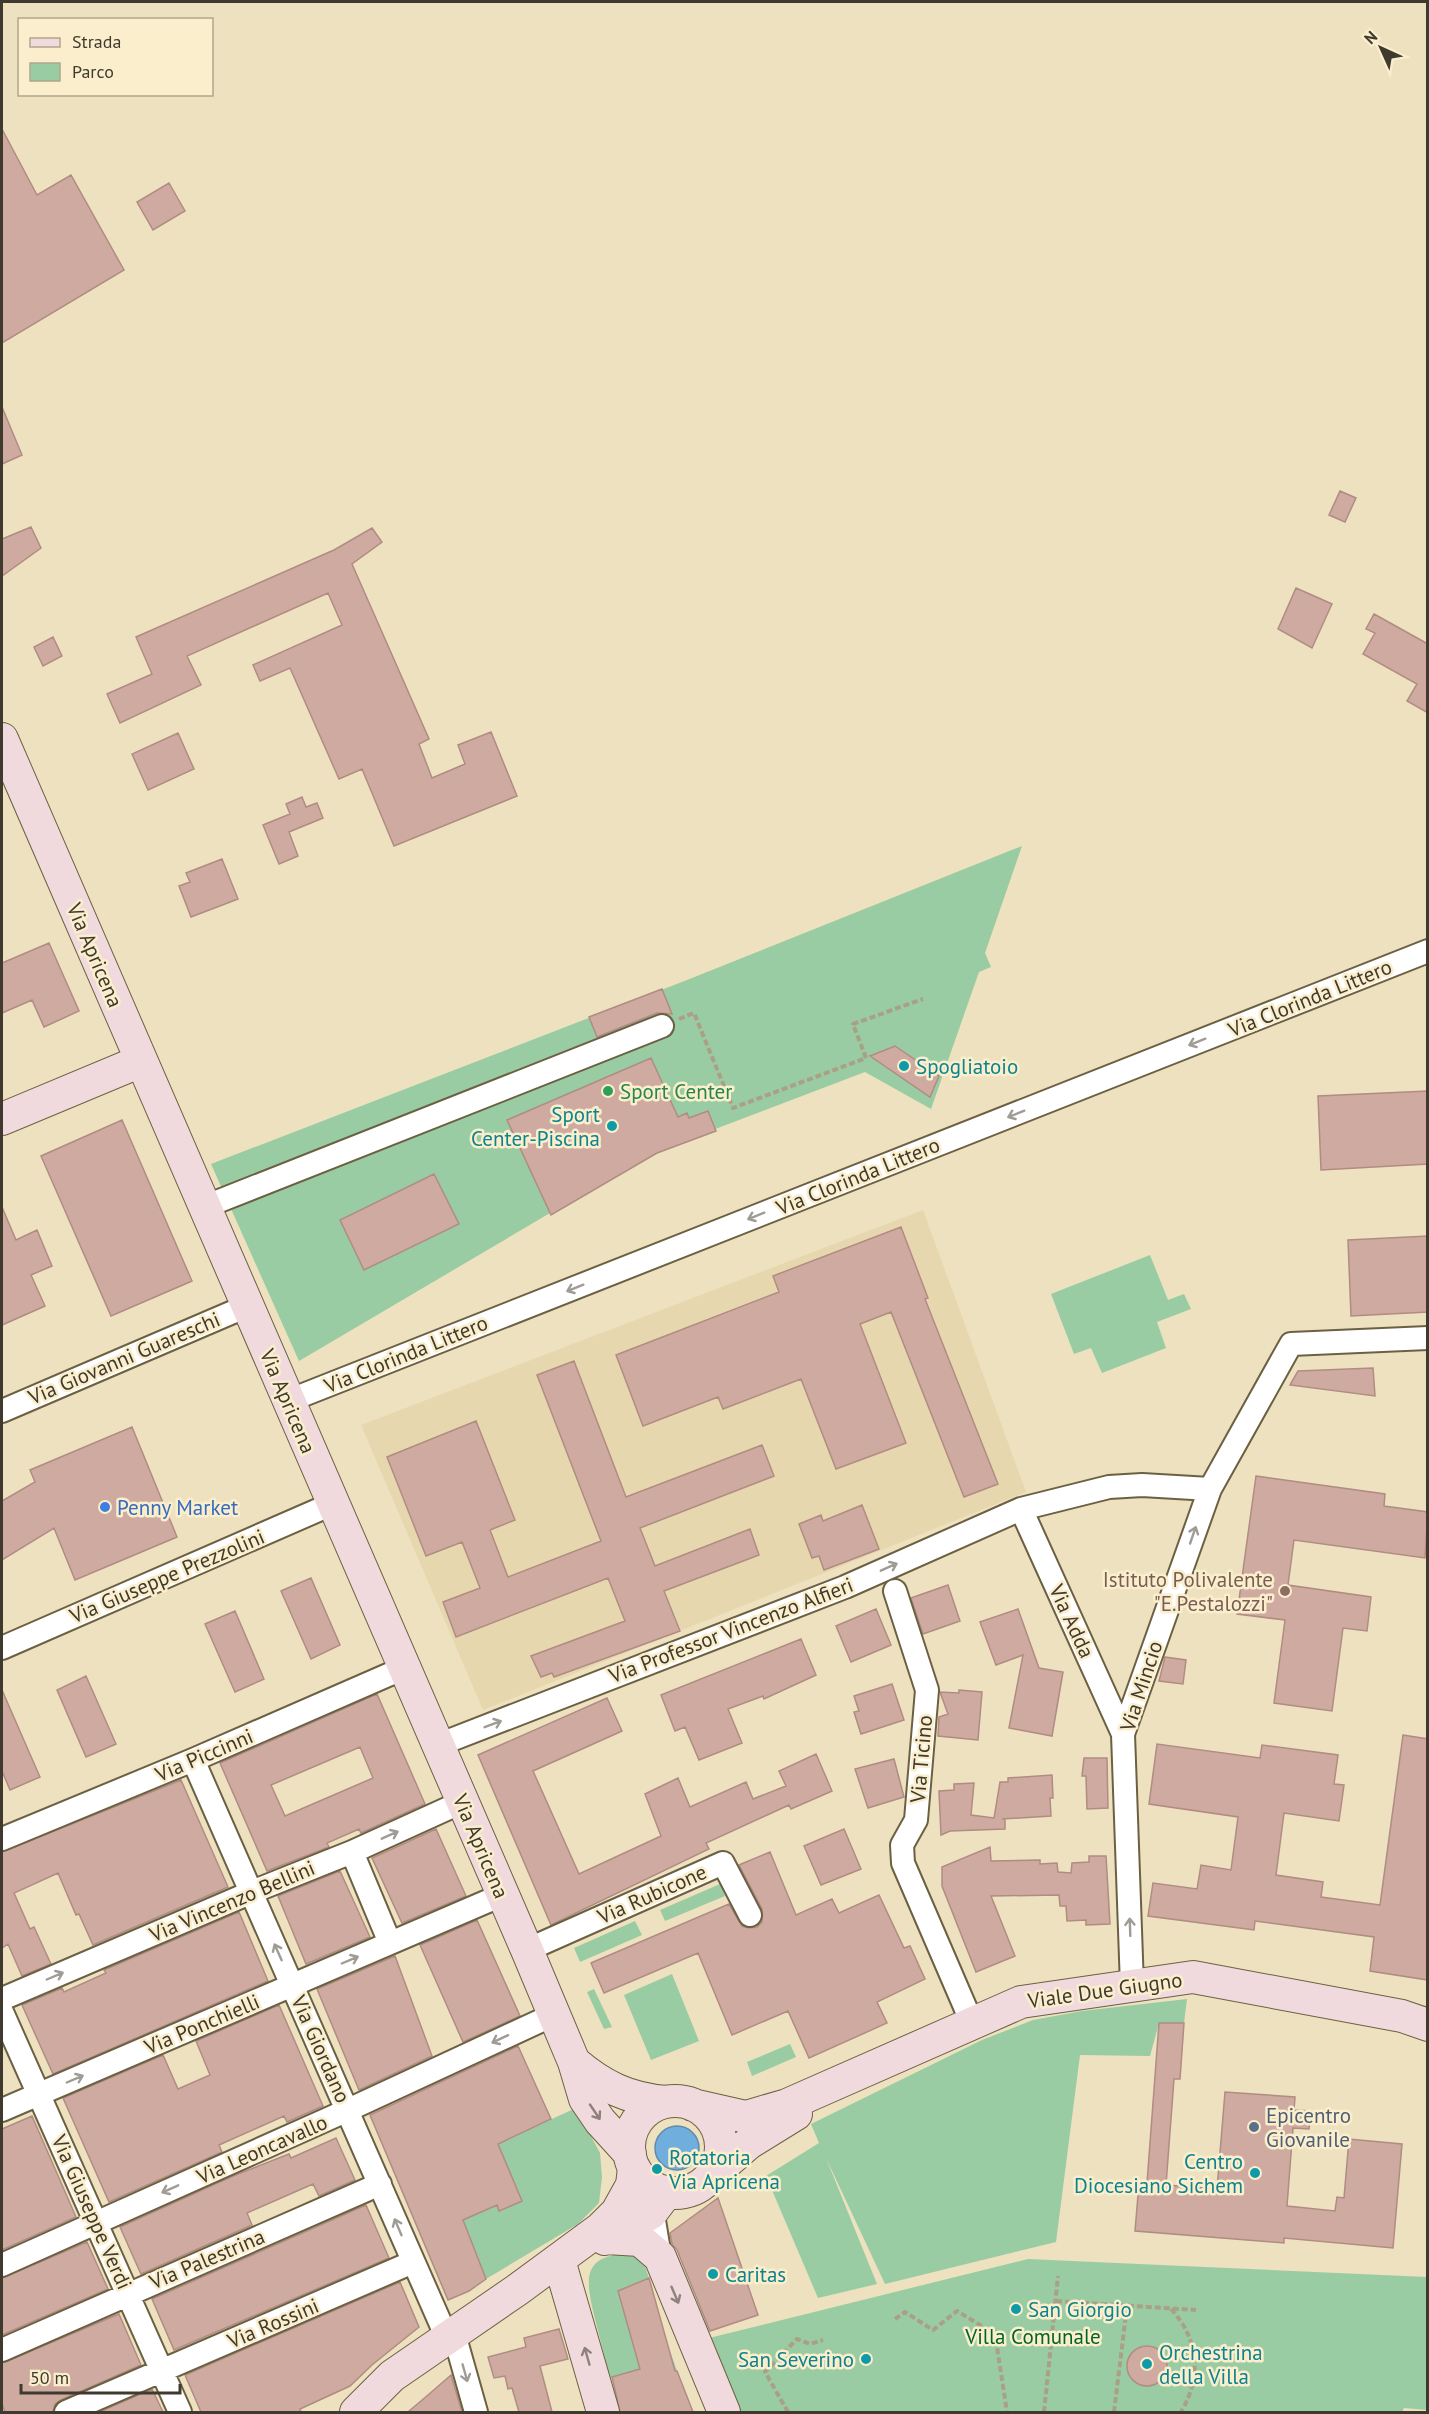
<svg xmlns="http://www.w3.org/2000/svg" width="1429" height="2414" viewBox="0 0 1429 2414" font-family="'PT Sans',sans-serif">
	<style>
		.built { fill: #e7d7ae }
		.green { fill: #99cca2 }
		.water { fill: #6faedd; stroke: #618ba8; stroke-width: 1.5 }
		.building { fill: #cfaaa0; stroke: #b08c82; stroke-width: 1.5; fill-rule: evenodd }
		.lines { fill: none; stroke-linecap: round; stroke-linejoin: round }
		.street-casing { stroke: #6c6043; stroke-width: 26 }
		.secondary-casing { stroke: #6c6043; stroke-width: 34 }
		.path { stroke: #aaa086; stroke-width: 4; stroke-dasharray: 6 3; stroke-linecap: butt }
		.street { stroke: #fff; stroke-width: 22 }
		.secondary { stroke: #f0dadd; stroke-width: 32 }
		.oneway { stroke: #9f9c96 }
		.oneway2 { stroke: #8f827c }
		.culture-dot { fill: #0f9aa8; stroke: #fbeecc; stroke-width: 2 }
		.leisure-dot { fill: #2e9e5b; stroke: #fbeecc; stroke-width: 2 }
		.shop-dot { fill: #3f7fe0; stroke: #fbeecc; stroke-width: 2 }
		.education-dot { fill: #8d6e63; stroke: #fbeecc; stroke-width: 2 }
		.service-dot { fill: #5c6f8a; stroke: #fbeecc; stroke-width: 2 }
		.labels { text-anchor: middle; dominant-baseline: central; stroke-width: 5; stroke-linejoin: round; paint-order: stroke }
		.street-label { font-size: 21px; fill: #3f3a2d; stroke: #fbeecc }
		.culture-label { font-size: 21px; fill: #0d838f; stroke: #fbeecc; text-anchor: start }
		.leisure-label { font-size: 21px; fill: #27864d; stroke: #fbeecc; text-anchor: start }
		.shop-label { font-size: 21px; fill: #366cbe; stroke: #fbeecc; text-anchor: start }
		.education-label { font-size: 21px; fill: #785e54; stroke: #fbeecc; text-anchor: end }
		.service-label { font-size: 21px; fill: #4e5e75; stroke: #fbeecc; text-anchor: start }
		.park-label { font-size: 21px; fill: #006529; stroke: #fbeecc }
	</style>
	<rect width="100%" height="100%" fill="#ede1bf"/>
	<path class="built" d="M 923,1210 L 1026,1492 L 483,1710 L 361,1425 Z"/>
	<path class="green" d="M 1022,846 L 985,953 L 991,967 L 979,972 L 931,1109 L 865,1072 L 652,1153 L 299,1361 L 211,1164 L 687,980 Z
		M 1150,1255 L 1168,1300 L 1184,1294 L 1191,1309 L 1157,1322 L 1166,1348 L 1102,1373 L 1091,1348 L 1074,1354 L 1051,1294 Z
		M 720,1884 L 725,1896 L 665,1921 L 660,1910 Z
		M 635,1921 L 642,1935 L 580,1962 L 574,1948 Z
		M 672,1974 L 699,2041 L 651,2060 L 624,1995 Z
		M 594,1989 L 612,2027 L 604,2029 L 587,1992 Z
		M 1187,1999 L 1184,2023 L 1159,2023 L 1150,2056 L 1080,2055 L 1056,2242 L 885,2284 L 826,2158 L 877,2284 L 818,2298 L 766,2176 L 819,2143 L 811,2124 L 982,2040 L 1033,2020 L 1082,2011 Z
		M 790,2044 L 796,2057 L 752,2076 L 747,2062 Z
		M 576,2108 L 600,2153 L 602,2177 L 599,2203 L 578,2224 L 486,2279 L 442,2169 Z
		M 632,2253 L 644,2263 L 649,2278 L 618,2291 L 635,2353 L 667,2343 L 677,2371 L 637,2383 L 634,2371 L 610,2378 C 605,2358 600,2339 595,2319 C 585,2278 581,2255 632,2253 Z
		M 1028,2259 L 1427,2277 L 1427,2410 L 1404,2408 L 1402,2412 L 736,2412 L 705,2339 Z"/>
	<path class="water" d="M655 2148a22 22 0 1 1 44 0a22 22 0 1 1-44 0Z"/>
	<path class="building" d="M 2,129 L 37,195 L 71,175 L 124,270 L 2,343 Z
		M 169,183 L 185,211 L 153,230 L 137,202 Z
		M 2,407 L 22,455 L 2,464 Z
		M 1340,491 L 1356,498 L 1345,522 L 1329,515 Z
		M 31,527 L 41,548 L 2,576 L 2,539 Z
		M 372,528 L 382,542 L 352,564 L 429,739 L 419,744 L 432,778 L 465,764 L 458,745 L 491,732 L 517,796 L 394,846 L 362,769 L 339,779 L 290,668 L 260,681 L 253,665 L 342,625 L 328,593 L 187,656 L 201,685 L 120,723 L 107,694 L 152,674 L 136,637 L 334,550 Z
		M 1296,588 L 1332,604 L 1312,648 L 1278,629 Z
		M 1374,614 L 1428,644 L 1428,713 L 1407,701 L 1417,684 L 1363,654 L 1375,633 L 1366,629 Z
		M 53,637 L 62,656 L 43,666 L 34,647 Z
		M 178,733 L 194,769 L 148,790 L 132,754 Z
		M 302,797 L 306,807 L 317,803 L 323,818 L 289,832 L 298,856 L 279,864 L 263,825 L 290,814 L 286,804 Z
		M 222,859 L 238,899 L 191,917 L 179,886 L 190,882 L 186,873 Z
		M 49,943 L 79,1011 L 44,1027 L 32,1000 L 2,1013 L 2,963 Z
		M 662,989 L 672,1014 L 657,1013 L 597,1037 L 589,1017 Z
		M 895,1046 L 939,1076 L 930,1097 L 870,1056 Z
		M 651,1058 L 678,1117 L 687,1113 L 689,1118 L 708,1111 L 716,1131 L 657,1153 L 551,1215 L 507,1120 Z
		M 1428,1091 L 1428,1164 L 1321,1170 L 1318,1096 Z
		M 122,1120 L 192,1281 L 111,1316 L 41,1156 Z
		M 434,1174 L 459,1224 L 364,1270 L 340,1220 Z
		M 2,1207 L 16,1240 L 37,1230 L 52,1266 L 31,1275 L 45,1306 L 2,1325 Z
		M 901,1227 L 928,1298 L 925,1299 L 998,1484 L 964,1497 L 891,1312 L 860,1324 L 906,1443 L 836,1469 L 801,1379 L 723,1409 L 718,1397 L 643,1426 L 616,1355 L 779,1292 L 773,1276 Z
		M 1428,1236 L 1428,1312 L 1351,1316 L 1348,1240 Z
		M 574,1361 L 626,1497 L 762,1445 L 774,1476 L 640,1528 L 655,1566 L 750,1529 L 759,1555 L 664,1591 L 680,1631 L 554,1677 L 552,1673 L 541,1677 L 531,1656 L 625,1621 L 608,1578 L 456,1637 L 443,1602 L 480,1588 L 462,1542 L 426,1556 L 387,1457 L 476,1421 L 515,1520 L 490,1530 L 508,1577 L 601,1541 L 537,1375 Z
		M 1373,1368 L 1375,1396 L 1290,1385 L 1298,1371 Z
		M 132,1427 L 177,1537 L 75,1580 L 54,1528 L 2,1560 L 2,1501 L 35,1482 L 30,1470 Z
		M 1256,1476 L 1385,1494 L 1384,1506 L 1428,1512 L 1425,1558 L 1294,1540 L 1288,1585 L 1371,1597 L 1367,1631 L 1343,1628 L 1332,1711 L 1274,1703 L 1285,1620 L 1237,1614 Z
		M 862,1505 L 879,1549 L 824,1570 L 819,1556 L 812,1558 L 799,1524 L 821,1515 L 823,1521 Z
		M 311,1578 L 340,1645 L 311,1659 L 281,1591 Z
		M 948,1585 L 960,1621 L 923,1634 L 911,1598 Z
		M 876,1609 L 891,1645 L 851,1662 L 836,1626 Z
		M 1018,1609 L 1039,1668 L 1063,1672 L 1052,1736 L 1009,1728 L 1023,1655 L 996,1665 L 980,1622 Z
		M 235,1611 L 264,1679 L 235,1692 L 205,1624 Z
		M 801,1639 L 816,1675 L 764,1699 L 763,1696 L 728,1709 L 742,1743 L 699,1760 L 685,1727 L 675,1731 L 661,1695 Z
		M 1165,1657 L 1186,1660 L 1183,1684 L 1159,1681 Z
		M 86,1676 L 116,1744 L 86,1757 L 57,1690 Z
		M 892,1684 L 904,1720 L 861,1734 L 854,1712 L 859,1711 L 854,1696 Z
		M 2,1690 L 40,1777 L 10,1790 L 2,1771 Z
		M 959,1690 L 982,1692 L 978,1740 L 938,1736 L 939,1717 L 948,1714 L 940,1692 L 959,1693 Z
		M 377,1694 L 425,1804 L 361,1833 L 359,1829 L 327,1843 L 329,1847 L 267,1871 L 220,1763 ZM 360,1747 L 373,1778 L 285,1816 L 271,1785 Z
		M 607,1698 L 622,1731 L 533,1771 L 579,1874 L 661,1836 L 645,1794 L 678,1778 L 690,1807 L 746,1782 L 753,1799 L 786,1786 L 779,1771 L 816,1754 L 832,1791 L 791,1809 L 789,1805 L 706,1843 L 709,1849 L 551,1925 L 478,1755 Z
		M 1403,1735 L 1428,1739 L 1428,1980 L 1370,1971 L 1374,1937 L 1255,1921 L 1254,1930 L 1148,1916 L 1153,1883 L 1197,1889 L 1201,1865 L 1231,1870 L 1238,1817 L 1149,1804 L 1157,1744 L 1260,1758 L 1262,1745 L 1338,1755 L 1334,1784 L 1344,1785 L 1339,1821 L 1284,1813 L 1276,1875 L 1323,1882 L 1321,1897 L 1380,1905 Z
		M 1084,1758 L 1107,1758 L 1108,1808 L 1087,1809 L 1086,1776 L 1082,1776 Z
		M 894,1759 L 904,1797 L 868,1808 L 855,1769 Z
		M 1052,1775 L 1053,1798 L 1050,1798 L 1051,1816 L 1002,1819 L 1005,1819 L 1005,1829 L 950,1831 L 941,1835 L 939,1791 L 954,1790 L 954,1784 L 974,1783 L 971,1815 L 994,1818 L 1000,1782 L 1008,1782 L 1008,1778 Z
		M 181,1780 L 228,1887 L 93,1945 L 79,1914 L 76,1915 L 58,1873 L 14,1893 L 30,1929 L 34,1927 L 51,1964 L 22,1976 L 8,1944 L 2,1948 L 2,1852 Z
		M 436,1829 L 466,1896 L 402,1923 L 372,1858 Z
		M 844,1829 L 861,1869 L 821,1885 L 804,1846 Z
		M 990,1847 L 991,1861 L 1040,1860 L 1040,1864 L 1057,1863 L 1058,1872 L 1071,1873 L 1072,1863 L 1089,1862 L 1089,1856 L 1106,1856 L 1110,1924 L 1086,1925 L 1086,1920 L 1067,1921 L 1066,1906 L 1060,1906 L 1059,1895 L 991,1896 L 1015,1956 L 976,1972 L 942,1886 L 942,1867 Z
		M 770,1852 L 796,1915 L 832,1899 L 839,1913 L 879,1895 L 904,1948 L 910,1946 L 925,1979 L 877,2002 L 887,2023 L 809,2058 L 788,2011 L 732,2035 L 698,1953 L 604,1993 L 591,1963 L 729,1904 L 742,1926 L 749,1928 L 757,1927 L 762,1922 L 762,1909 L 739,1865 Z
		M 340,1871 L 370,1937 L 306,1964 L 278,1896 Z
		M 239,1912 L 268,1981 L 53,2074 L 22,2005 L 62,1988 L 64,1992 L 106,1973 L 104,1970 Z
		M 477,1920 L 520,2016 L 463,2042 L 420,1945 Z
		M 395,1956 L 432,2056 L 359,2090 L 317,1989 Z
		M 279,2005 L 323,2106 L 287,2122 L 284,2116 L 219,2145 L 222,2152 L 109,2202 L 63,2098 L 163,2055 L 178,2089 L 210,2075 L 196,2041 Z
		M 1159,2023 L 1184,2023 L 1180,2079 L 1174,2079 L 1166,2185 L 1217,2189 L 1225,2092 L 1295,2097 L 1294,2110 L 1311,2111 L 1309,2129 L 1293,2128 L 1287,2206 L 1335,2211 L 1337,2197 L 1344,2198 L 1349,2139 L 1402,2144 L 1393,2248 L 1284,2238 L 1284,2243 L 1135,2231 L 1139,2183 L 1147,2183 Z
		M 518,2046 L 551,2119 L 498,2144 L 522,2201 L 499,2211 L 497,2205 L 463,2220 L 486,2279 L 469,2291 L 448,2300 L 370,2115 Z
		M 32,2116 L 76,2217 L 2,2250 L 2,2129 Z
		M 336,2138 L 355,2180 L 319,2196 L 313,2184 L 247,2213 L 252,2225 L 141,2274 L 140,2272 L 120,2227 L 233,2176 L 289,2154 L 291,2158 Z
		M 718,2198 L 758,2315 L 710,2331 L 677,2250 L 672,2244 L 670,2233 Z
		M 366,2205 L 389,2258 L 174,2350 L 152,2299 Z
		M 87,2242 L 108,2289 L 2,2335 L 2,2278 Z
		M 649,2278 L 675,2371 L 677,2371 L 693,2412 L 620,2412 L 612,2377 L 640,2369 L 618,2291 Z
		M 400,2282 L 419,2327 L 372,2365 L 350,2386 L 300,2409 L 301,2412 L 201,2412 L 185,2375 Z
		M 119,2314 L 141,2365 L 61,2400 L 55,2404 L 53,2412 L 5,2412 L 2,2404 L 2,2363 Z
		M 559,2329 L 568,2359 L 540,2366 L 552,2412 L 519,2412 L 512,2388 L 508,2389 L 505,2376 L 494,2378 L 488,2357 L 526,2347 L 524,2338 Z
		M1127 2366a20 20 0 1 1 40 0a20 20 0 1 1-40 0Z
		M 451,2375 L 462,2412 L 408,2412 L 428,2395 Z
		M 152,2389 L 163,2412 L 99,2412 Z"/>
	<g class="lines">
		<defs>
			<path id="street" d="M 204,1207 L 662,1026
				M 288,1401 L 1428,951
				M 2,1411 L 247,1306
				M 1021,1509 L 1123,1734
				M 895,1591 L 927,1690 L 916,1820 L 902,1845 L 903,1863 L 972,2023
				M 2,1648 L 332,1504
				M 438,1745 L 845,1587 L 1021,1509 L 1109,1487 L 1142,1485 L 1210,1489
				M 193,1760 L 447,2338
				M 2,1839 L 193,1760 L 404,1668
				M 352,1852 L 390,1943
				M 527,1950 L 723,1863 L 750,1915
				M 1132,1986 L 1123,1734 L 1210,1489 L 1291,1344 L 1428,1338
				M 2,1999 L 252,1892 L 352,1852 L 462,1802
				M 2,2012 L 180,2412
				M 2,2110 L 502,1895
				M 648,2184 L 660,2257
				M 2,2265 L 348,2110 L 553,2015
				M 454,2334 L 476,2412
				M 2,2350 L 380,2184
				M 66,2412 L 413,2262"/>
			<path id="secondary" d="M 2,739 L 527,1950 L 574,2062 L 585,2099 L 600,2121 L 630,2154
				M 2,1119 L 141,1061
				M 574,2062 C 602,2086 628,2099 666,2102
				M629 2147a46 46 0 1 1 92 0a46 46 0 1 1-92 0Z
				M 693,2105 L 746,2117 L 787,2105 L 1021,2002 L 1193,1977 L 1402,2016 L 1428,2025
				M 711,2176 L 749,2143 L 796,2114
				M 606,2238 L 640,2240 L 660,2257 L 724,2412
				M 605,2239 L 651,2213 L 667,2192
				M 561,2267 L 603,2412
				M 356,2412 L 392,2376 L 517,2290 L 600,2229 L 617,2212 L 632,2185 L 634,2168"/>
		</defs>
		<use href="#street" class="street-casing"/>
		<use href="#secondary" class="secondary-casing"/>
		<path class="path" d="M 679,1019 L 694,1013 L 733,1108 L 866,1058 L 853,1024 L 923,999
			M 1056,2301 L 1196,2310
			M 1171,2309 C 1199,2339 1202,2377 1181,2412
			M 895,2319 L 905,2312 L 933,2330 L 957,2311 L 995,2334 L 1007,2412
			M 788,2412 L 765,2372 L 797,2339 L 810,2344 L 823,2340
			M 1044,2412 L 1058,2276
			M 1114,2412 L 1127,2306"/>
		<use href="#street" class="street"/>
		<use href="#secondary" class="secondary"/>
	</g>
	<defs><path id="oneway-shaft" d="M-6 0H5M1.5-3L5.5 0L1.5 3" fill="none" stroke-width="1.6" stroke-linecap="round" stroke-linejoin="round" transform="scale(1.5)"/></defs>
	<g class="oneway">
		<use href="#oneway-shaft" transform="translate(1197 1042) rotate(158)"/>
		<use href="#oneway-shaft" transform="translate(1016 1114) rotate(158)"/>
		<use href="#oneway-shaft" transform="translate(756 1216) rotate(158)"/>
		<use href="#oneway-shaft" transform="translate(575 1288) rotate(158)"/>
		<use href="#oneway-shaft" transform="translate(1193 1535) rotate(-71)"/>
		<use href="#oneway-shaft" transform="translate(889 1567) rotate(-24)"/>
		<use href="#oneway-shaft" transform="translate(493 1724) rotate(-21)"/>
		<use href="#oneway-shaft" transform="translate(390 1835) rotate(-24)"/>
		<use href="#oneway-shaft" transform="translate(1130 1927) rotate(-92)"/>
		<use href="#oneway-shaft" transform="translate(278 1952) rotate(-114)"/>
		<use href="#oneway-shaft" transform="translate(350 1960) rotate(-23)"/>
		<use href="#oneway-shaft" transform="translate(55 1976) rotate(-23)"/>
		<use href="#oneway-shaft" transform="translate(500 2039) rotate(155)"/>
		<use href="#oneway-shaft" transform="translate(75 2079) rotate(-23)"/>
		<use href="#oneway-shaft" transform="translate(170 2189) rotate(156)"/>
		<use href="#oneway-shaft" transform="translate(398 2227) rotate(-113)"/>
		<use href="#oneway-shaft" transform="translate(465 2373) rotate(74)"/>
	</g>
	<g class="oneway2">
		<use href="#oneway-shaft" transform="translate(595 2112) rotate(56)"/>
		<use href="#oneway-shaft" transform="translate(675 2295) rotate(67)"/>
		<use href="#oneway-shaft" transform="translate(587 2356) rotate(-106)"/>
	</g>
	<g class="culture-dot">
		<circle cx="904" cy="1066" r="6"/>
		<circle cx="612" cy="1126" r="6"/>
		<circle cx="657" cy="2169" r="6"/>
		<circle cx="1255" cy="2173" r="6"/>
		<circle cx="713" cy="2274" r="6"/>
		<circle cx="1016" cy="2309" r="6"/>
		<circle cx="866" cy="2359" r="6"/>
		<circle cx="1147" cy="2364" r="6"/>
	</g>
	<circle class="leisure-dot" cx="608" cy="1091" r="6"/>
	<circle class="shop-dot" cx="105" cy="1507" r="6"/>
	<circle class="education-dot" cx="1285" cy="1591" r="6"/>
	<circle class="service-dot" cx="1254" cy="2127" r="6"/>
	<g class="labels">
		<g class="street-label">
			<text transform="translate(95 955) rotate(67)">Via Apricena</text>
			<text transform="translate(1310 998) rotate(-22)">Via Clorinda Littero</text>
			<text transform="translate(858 1176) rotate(-22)">Via Clorinda Littero</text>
			<text transform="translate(406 1354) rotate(-22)">Via Clorinda Littero</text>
			<text transform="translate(124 1358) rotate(-23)">Via Giovanni Guareschi</text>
			<text transform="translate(288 1401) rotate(67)">Via Apricena</text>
			<text transform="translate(167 1576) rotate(-23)">Via Giuseppe Prezzolini</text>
			<text transform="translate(1072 1621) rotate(65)">Via Adda</text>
			<text transform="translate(731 1630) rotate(-21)">Via Professor Vincenzo Alfieri</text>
			<text transform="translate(1141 1686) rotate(-72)">Via Mincio</text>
			<text transform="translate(204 1755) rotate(-23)">Via Piccinni</text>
			<text transform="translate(921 1759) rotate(-85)">Via Ticino</text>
			<text transform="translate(481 1846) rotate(67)">Via Apricena</text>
			<text transform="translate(652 1894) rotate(-24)">Via Rubicone</text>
			<text transform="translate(232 1901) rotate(-23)">Via Vincenzo Bellini</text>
			<text transform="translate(1105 1990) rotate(-8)">Viale Due Giugno</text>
			<text transform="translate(202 2024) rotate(-23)">Via Ponchielli</text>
			<text transform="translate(321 2049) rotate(66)">Via Giordano</text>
			<text transform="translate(262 2149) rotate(-24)">Via Leoncavallo</text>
			<text transform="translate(92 2212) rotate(66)">Via Giuseppe Verdi</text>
			<text transform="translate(207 2259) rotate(-23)">Via Palestrina</text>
			<text transform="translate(273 2323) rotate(-23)">Via Rossini</text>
		</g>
		<g class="culture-label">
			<text x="916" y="1066">Spogliatoio</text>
			<text x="600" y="1114" text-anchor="end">Sport<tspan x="600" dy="24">Center-Piscina</tspan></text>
			<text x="669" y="2157">Rotatoria<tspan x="669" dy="24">Via Apricena</tspan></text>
			<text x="1243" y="2161" text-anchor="end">Centro<tspan x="1243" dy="24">Diocesiano Sichem</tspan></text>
			<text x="725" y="2274">Caritas</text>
			<text x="1028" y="2309">San Giorgio</text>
			<text x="1159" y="2352">Orchestrina<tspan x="1159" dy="24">della Villa</tspan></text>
			<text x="854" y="2359" text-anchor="end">San Severino</text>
		</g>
		<g class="leisure-label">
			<text x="620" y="1091">Sport Center</text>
		</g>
		<g class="shop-label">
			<text x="117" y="1507">Penny Market</text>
		</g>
		<g class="education-label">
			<text x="1273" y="1579">Istituto Polivalente<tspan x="1273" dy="24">"E.Pestalozzi"</tspan></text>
		</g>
		<g class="service-label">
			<text x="1266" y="2115">Epicentro<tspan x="1266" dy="24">Giovanile</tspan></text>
		</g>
		<g class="park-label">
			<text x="1033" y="2336">Villa Comunale</text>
		</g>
	</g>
	<rect width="1429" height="2414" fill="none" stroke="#3f3a2d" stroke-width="6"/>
	<rect x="18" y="18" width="195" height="78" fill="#fbeecc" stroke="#b0a68c" stroke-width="1.5"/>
	<rect x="30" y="38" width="30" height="9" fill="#f0dadd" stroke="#b0a68c" stroke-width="1.5"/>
	<text x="72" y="48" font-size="18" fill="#3f3a2d">Strada</text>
	<rect x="30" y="63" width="30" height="18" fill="#99cca2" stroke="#b0a68c" stroke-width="1.5"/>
	<text x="72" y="78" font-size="18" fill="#3f3a2d">Parco</text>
	<g transform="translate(1381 48) rotate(315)" stroke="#fbeecc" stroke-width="4.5" paint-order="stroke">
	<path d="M0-4.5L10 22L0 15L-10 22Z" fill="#3f3a2d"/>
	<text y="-9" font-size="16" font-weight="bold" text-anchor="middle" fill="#3f3a2d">N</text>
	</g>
	<path d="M21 2384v9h159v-9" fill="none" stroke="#3f3a2d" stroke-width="3"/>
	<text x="30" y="2384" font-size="18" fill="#3f3a2d" stroke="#fbeecc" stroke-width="4.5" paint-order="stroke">50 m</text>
</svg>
